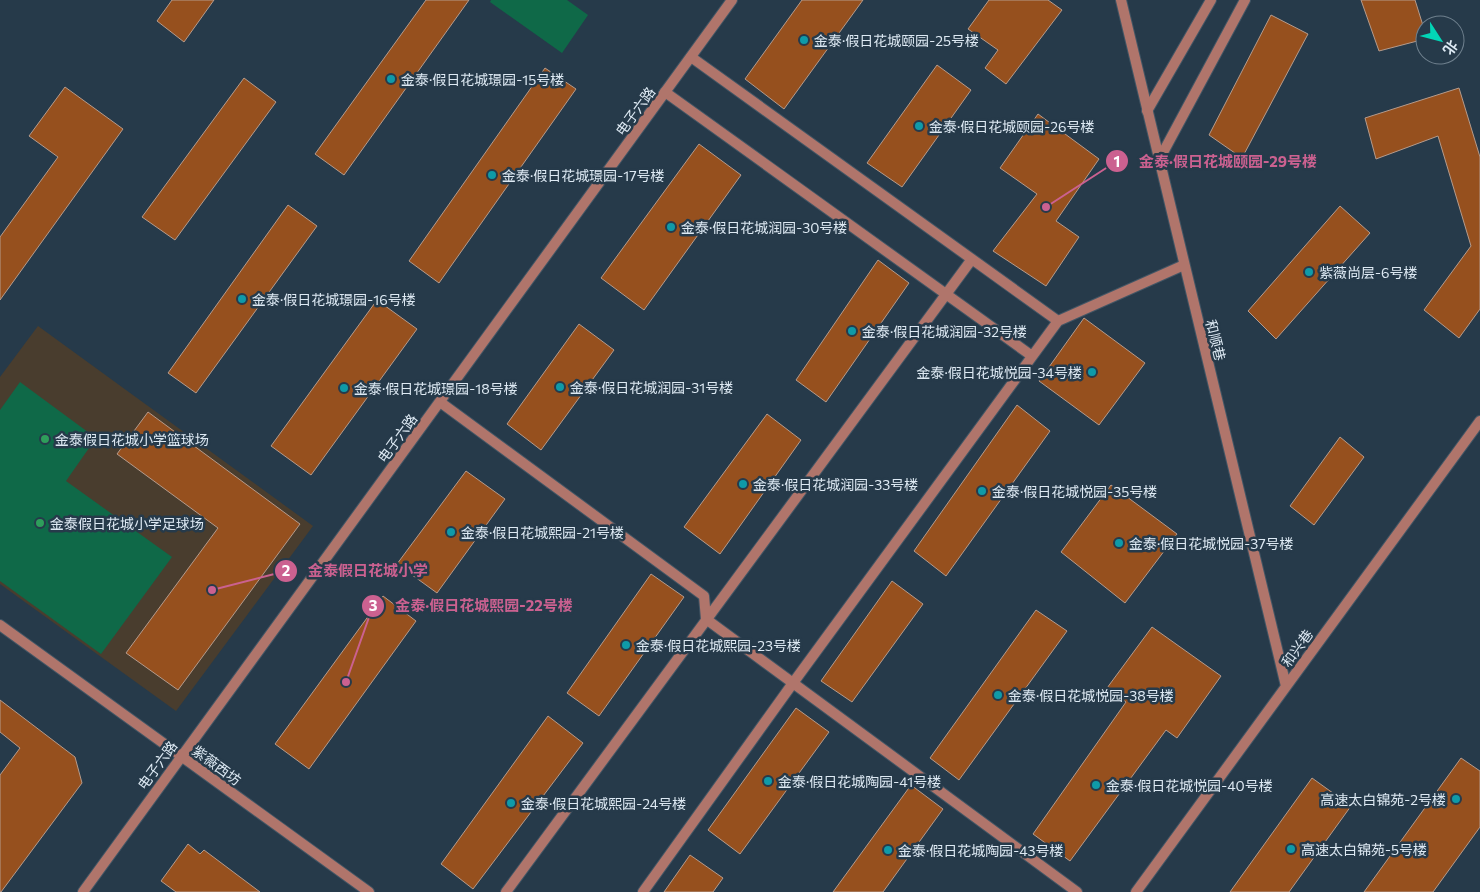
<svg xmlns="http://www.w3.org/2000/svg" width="1480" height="892" viewBox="0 0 1480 892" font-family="Commissioner,'Noto Sans SC',sans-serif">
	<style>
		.education { fill: #493d2e }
		.green { fill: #0f6948 }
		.building { fill: #96501e; stroke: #b59b8c }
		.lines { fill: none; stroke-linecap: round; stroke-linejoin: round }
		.minor-casing { stroke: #435665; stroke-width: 12 }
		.tertiary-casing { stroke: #435665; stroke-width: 12 }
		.minor { stroke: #b0756b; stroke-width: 10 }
		.tertiary { stroke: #b0756b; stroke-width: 10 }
		.culture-dot { fill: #0f9aa8; stroke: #263a4a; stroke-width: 2 }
		.leisure-dot { fill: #2e9e5b; stroke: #263a4a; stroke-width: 2 }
		.labels { text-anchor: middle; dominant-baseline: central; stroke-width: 5; stroke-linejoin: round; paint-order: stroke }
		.poi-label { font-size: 14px; fill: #dde9f3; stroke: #263a4a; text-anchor: start }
		.street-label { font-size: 14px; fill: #dde9f3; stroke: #263a4a }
		.leader { fill: none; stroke: #cb6190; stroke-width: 2 }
		.callout-dot { fill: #cb6190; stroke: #263a4a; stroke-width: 2 }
		.mark-label { font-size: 15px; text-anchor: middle; font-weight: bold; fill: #fff }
		.callout-label { font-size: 15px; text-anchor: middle; font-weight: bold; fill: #cb6190; stroke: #263a4a; stroke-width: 5; stroke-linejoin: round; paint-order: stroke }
	</style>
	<rect width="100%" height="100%" fill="#263a4a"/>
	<path class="education" d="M 38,326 L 313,526 L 176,711 L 0,584 L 0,377 Z"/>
	<path class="green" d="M 491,0 L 567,0 L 588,15 L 562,53 L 490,2 Z
		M 20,382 L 96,438 L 66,481 L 172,557 L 101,654 L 0,581 L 0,410 Z"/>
	<path class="building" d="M 172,0 L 214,0 L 184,42 L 157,21 Z
		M 426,0 L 469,0 L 344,175 L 315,154 Z
		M 802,0 L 863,0 L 784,109 L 745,79 Z
		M 989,0 L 1048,0 L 1062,10 L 1006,84 L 985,68 L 998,50 L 968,29 Z
		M 1361,0 L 1415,0 L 1425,32 L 1425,39 L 1379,51 Z
		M 1271,15 L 1308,34 L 1242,158 L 1209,135 Z
		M 937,65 L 971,90 L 902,187 L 867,163 Z
		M 545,68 L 576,89 L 439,283 L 409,261 Z
		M 244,78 L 276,102 L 175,240 L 142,217 Z
		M 65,87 L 123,129 L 0,300 L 0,237 L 58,157 L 29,136 Z
		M 1459,88 L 1480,157 L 1480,309 L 1459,338 L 1424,310 L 1471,246 L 1438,136 L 1376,159 L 1365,118 Z
		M 1038,114 L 1099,159 L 1056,221 L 1079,237 L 1046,286 L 993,251 L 1037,194 L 1000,168 Z
		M 699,144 L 741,175 L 644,310 L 601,278 Z
		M 288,205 L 317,226 L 196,393 L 168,373 Z
		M 1340,206 L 1370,233 L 1276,339 L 1248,311 Z
		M 878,260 L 909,283 L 826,402 L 796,380 Z
		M 377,300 L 417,329 L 311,475 L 271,446 Z
		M 1084,318 L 1145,363 L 1099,425 L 1039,381 Z
		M 579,324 L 614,350 L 541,450 L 507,424 Z
		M 1017,405 L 1050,431 L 946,576 L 914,551 Z
		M 148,412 L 300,524 L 178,690 L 126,653 L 218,528 L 117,454 Z
		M 767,414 L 801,440 L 720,554 L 684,527 Z
		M 1340,437 L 1364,457 L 1314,525 L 1290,506 Z
		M 466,471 L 505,499 L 437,593 L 397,564 Z
		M 1111,485 L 1177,534 L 1125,603 L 1061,552 Z
		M 651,574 L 684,597 L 599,716 L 567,693 Z
		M 892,581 L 923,604 L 852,702 L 821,681 Z
		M 383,596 L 416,621 L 309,769 L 275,744 Z
		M 1036,610 L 1067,631 L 959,780 L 930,758 Z
		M 1152,627 L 1221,676 L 1177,738 L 1166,730 L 1070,861 L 1033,834 L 1126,702 L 1107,688 Z
		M 0,700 L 75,757 L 82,783 L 1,892 L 0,892 L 0,775 L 20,748 L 0,732 Z
		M 796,708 L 829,732 L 740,854 L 708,830 Z
		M 548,716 L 583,743 L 473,889 L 441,864 Z
		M 1461,758 L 1480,771 L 1480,827 L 1433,892 L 1364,892 Z
		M 1312,778 L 1351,806 L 1289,892 L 1230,892 Z
		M 911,785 L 943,809 L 883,892 L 833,892 Z
		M 188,844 L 200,854 L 204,850 L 260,892 L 176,892 L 161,881 Z
		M 690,855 L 723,878 L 713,892 L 664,892 Z"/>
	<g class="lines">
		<defs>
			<path id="minor" d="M 691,57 L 1058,321
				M 665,92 L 1032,356
				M 1147,111 L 1211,0
				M 1159,160 L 1245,0
				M 440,402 L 704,596 L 706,619 L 1077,892
				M 506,892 L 972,259
				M 643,892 L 793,683 L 1058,321 L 1184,265"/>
			<path id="tertiary" d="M 1121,0 L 1286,686
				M 0,625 L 369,892
				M 83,892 L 732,0
				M 1136,892 L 1480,421"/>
		</defs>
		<use href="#minor" class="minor-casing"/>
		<use href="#tertiary" class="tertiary-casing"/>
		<use href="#minor" class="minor"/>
		<use href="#tertiary" class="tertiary"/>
	</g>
	<g class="culture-dot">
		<circle cx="804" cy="40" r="5"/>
		<circle cx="391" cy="79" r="5"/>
		<circle cx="919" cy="126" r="5"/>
		<circle cx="492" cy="175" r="5"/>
		<circle cx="671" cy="227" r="5"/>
		<circle cx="1309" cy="272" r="5"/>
		<circle cx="242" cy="299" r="5"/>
		<circle cx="852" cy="331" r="5"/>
		<circle cx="1092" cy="372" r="5"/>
		<circle cx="560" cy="387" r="5"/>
		<circle cx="344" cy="388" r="5"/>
		<circle cx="743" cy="484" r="5"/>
		<circle cx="982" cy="491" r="5"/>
		<circle cx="451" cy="532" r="5"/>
		<circle cx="1119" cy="543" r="5"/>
		<circle cx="626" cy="645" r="5"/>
		<circle cx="998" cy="695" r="5"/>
		<circle cx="768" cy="781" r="5"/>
		<circle cx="1096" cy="785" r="5"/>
		<circle cx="1456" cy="799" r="5"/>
		<circle cx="511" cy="803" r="5"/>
		<circle cx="1291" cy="849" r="5"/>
		<circle cx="888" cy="850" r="5"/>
	</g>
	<g class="leisure-dot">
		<circle cx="45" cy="439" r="5"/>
		<circle cx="40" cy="523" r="5"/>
	</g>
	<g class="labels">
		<g class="poi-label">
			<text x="814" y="40">金泰·假日花城颐园-25号楼</text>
			<text x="401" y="79">金泰·假日花城璟园-15号楼</text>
			<text x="929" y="126">金泰·假日花城颐园-26号楼</text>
			<text x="502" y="175">金泰·假日花城璟园-17号楼</text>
			<text x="681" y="227">金泰·假日花城润园-30号楼</text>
			<text x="1319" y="272">紫薇尚层-6号楼</text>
			<text x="252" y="299">金泰·假日花城璟园-16号楼</text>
			<text x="862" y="331">金泰·假日花城润园-32号楼</text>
			<text x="1082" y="372" text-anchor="end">金泰·假日花城悦园-34号楼</text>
			<text x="570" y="387">金泰·假日花城润园-31号楼</text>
			<text x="354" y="388">金泰·假日花城璟园-18号楼</text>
			<text x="55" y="439">金泰假日花城小学篮球场</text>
			<text x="753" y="484">金泰·假日花城润园-33号楼</text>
			<text x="992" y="491">金泰·假日花城悦园-35号楼</text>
			<text x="50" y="523">金泰假日花城小学足球场</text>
			<text x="461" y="532">金泰·假日花城熙园-21号楼</text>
			<text x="1129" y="543">金泰·假日花城悦园-37号楼</text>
			<text x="636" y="645">金泰·假日花城熙园-23号楼</text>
			<text x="1008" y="695">金泰·假日花城悦园-38号楼</text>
			<text x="778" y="781">金泰·假日花城陶园-41号楼</text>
			<text x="1106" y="785">金泰·假日花城悦园-40号楼</text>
			<text x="1446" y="799" text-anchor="end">高速太白锦苑-2号楼</text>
			<text x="521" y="803">金泰·假日花城熙园-24号楼</text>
			<text x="1301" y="849">高速太白锦苑-5号楼</text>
			<text x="898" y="850">金泰·假日花城陶园-43号楼</text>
		</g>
		<g class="street-label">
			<text transform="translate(635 111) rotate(-54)">电子六路</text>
			<text transform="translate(1216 340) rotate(76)">和顺巷</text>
			<text transform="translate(397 438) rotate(-54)">电子六路</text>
			<text transform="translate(1297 648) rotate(-54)">和兴巷</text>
			<text transform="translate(157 765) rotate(-54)">电子六路</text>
			<text transform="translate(217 765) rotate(36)">紫薇西坊</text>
		</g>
	</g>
	<path class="leader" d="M1046 207L1117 161M212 590L286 571M346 682L373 606"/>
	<g class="callout-dot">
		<circle cx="1046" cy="207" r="5"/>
		<circle cx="212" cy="590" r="5"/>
		<circle cx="346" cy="682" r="5"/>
		<circle cx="1117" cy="161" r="12"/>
		<circle cx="286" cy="571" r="12"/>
		<circle cx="373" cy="606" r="12"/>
	</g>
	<g class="mark-label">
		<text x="1117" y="167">1</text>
		<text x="286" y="576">2</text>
		<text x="373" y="611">3</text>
	</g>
	<g class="callout-label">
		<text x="1228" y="167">金泰·假日花城颐园-29号楼</text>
		<text x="368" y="576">金泰假日花城小学</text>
		<text x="484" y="611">金泰·假日花城熙园-22号楼</text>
	</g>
	<g transform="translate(1440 40) rotate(126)"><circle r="24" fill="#263a4a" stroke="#6f808e"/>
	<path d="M0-4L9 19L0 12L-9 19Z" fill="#02d5b6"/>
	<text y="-8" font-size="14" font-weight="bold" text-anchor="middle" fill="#dde9f3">北</text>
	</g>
</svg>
